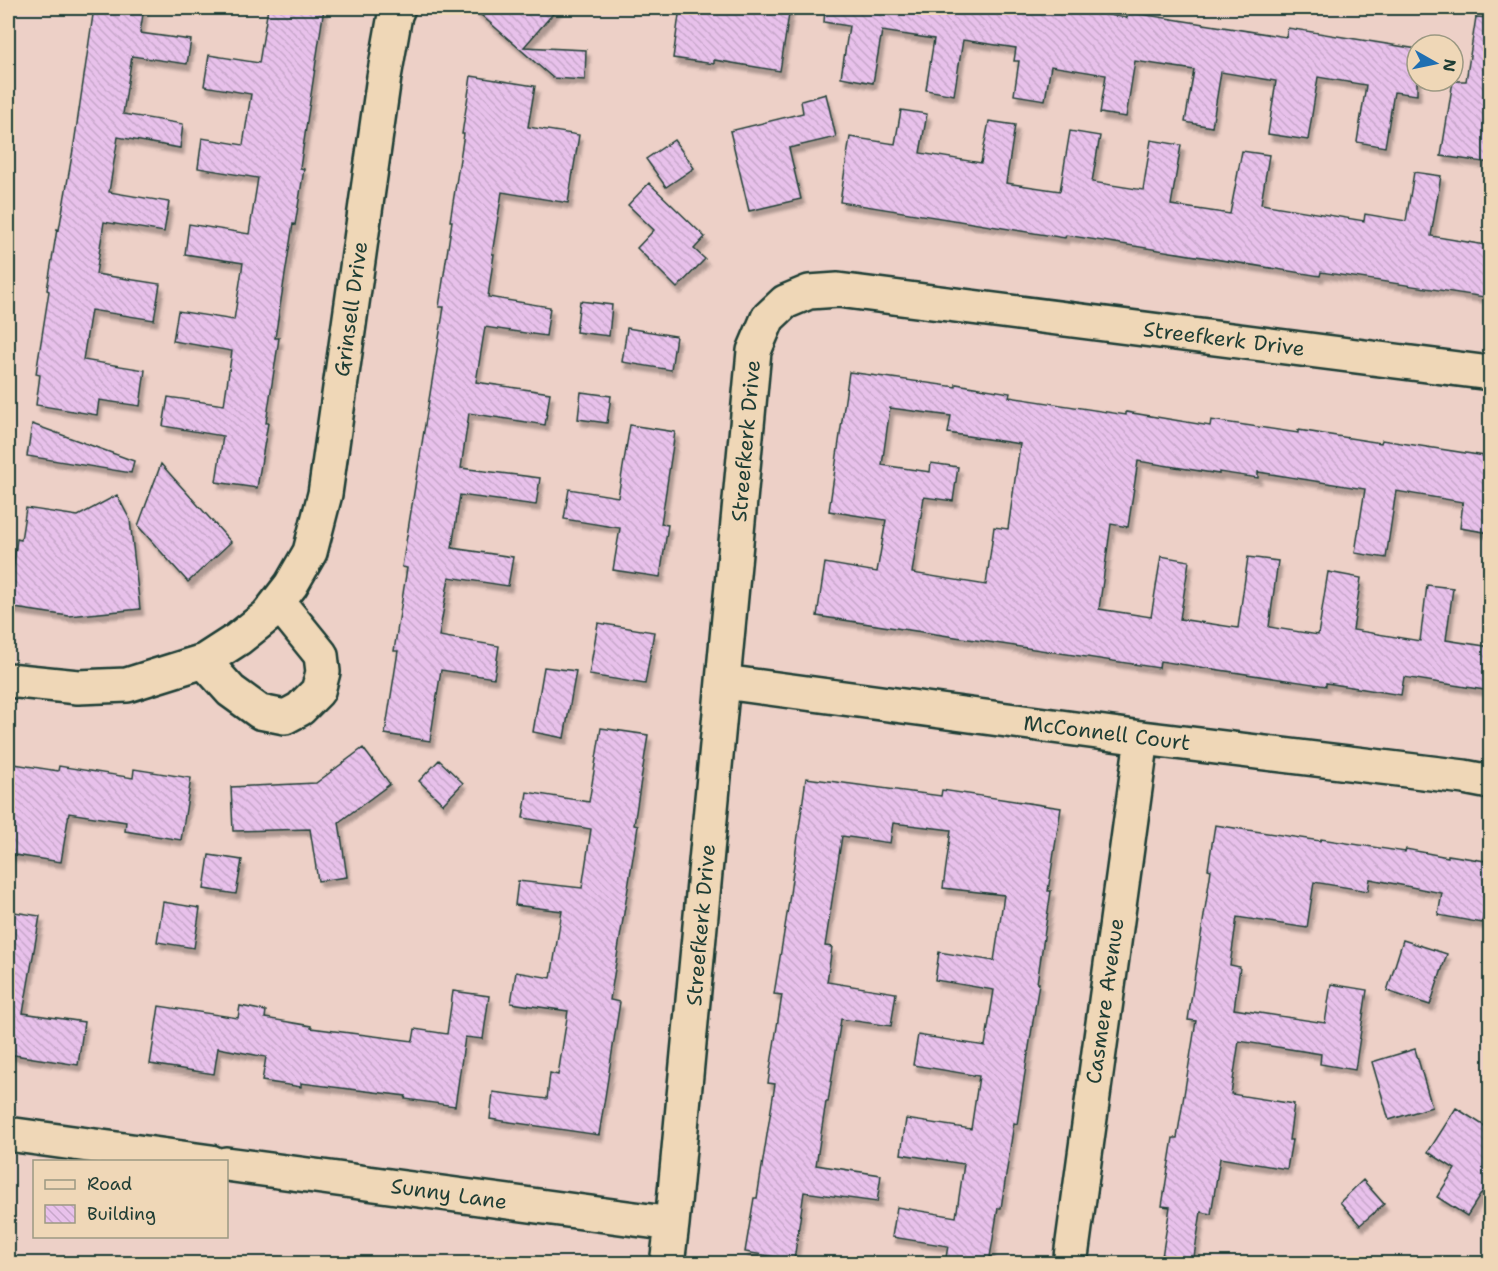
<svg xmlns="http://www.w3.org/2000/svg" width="1498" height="1271" viewBox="0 0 1498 1271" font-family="'Shantell Sans',sans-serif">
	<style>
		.building { fill: url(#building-back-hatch); stroke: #1f3d34; stroke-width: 1.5; fill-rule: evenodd; filter: url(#shadow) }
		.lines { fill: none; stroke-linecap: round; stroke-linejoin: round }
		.minor-casing { stroke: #1f3d34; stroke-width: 38 }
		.minor { stroke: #efd7b7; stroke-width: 33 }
		.labels { text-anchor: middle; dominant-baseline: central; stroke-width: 5; stroke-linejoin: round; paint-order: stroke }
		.street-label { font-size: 21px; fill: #1f3d34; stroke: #efd7b7 }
	</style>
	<defs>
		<pattern id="building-back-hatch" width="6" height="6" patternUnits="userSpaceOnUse" patternTransform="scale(1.5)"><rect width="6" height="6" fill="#e8c1eb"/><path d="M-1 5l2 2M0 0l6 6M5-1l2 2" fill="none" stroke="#c7a7ca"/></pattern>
		<filter id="shadow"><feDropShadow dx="3.5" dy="6" stdDeviation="1.5" flood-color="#0004"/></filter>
	</defs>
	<rect width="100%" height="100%" fill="#edd0c7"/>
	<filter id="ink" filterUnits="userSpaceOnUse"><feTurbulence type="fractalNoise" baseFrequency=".0167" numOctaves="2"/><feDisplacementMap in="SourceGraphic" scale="12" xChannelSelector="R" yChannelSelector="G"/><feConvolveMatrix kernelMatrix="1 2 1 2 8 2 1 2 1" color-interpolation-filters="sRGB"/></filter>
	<g filter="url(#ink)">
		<path class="building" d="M 94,8 L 144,8 L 140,33 L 191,40 L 187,64 L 132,56 L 123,114 L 183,124 L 180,148 L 118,137 L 109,192 L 169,202 L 164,232 L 104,222 L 96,274 L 160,284 L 154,320 L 91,310 L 83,360 L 145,370 L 140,406 L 99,400 L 97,415 L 36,405 L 40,375 L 36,374 L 49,291 L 47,290 L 57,229 L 59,230 L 74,144 Z
			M 268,8 L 324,8 L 300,168 L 304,169 L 295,225 L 293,224 L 275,338 L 279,338 L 266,423 L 268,423 L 257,488 L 216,482 L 223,436 L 163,426 L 168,397 L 224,405 L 232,351 L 173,341 L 178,311 L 234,320 L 243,263 L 185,254 L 189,224 L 249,234 L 258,178 L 198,168 L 202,138 L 243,145 L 251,94 L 204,86 L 209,55 L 259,63 Z
			M 473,8 L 558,8 L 524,47 L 586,50 L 585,80 L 553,78 Z
			M 680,8 L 790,8 L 780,71 L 714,60 L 714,64 L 673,58 Z
			M 825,8 L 1064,8 L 1127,18 L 1128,12 L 1286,37 L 1288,28 L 1417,49 L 1417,95 L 1394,92 L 1385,147 L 1357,142 L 1366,85 L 1318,77 L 1308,140 L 1268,134 L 1276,81 L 1221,72 L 1212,127 L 1185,122 L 1194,70 L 1135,61 L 1126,117 L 1100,113 L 1106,75 L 1051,66 L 1045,100 L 1014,95 L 1019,61 L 1014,61 L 1016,48 L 963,40 L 954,95 L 926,90 L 934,39 L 882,31 L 873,83 L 841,77 L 849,26 L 824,22 Z
			M 1476,17 L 1491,18 L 1491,163 L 1441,156 L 1453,81 L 1466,81 Z
			M 471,76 L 535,86 L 528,127 L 579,135 L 568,203 L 502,192 L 492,254 L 494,254 L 488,297 L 550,307 L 546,336 L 485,327 L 476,382 L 550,393 L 545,425 L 469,413 L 461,468 L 540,478 L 536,505 L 460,495 L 452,548 L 513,557 L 508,586 L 449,577 L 439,636 L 499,646 L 494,678 L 441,670 L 430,741 L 385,734 L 398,651 L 394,651 L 407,568 L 402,567 L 444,307 L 439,307 L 452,221 L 450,221 L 464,134 L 462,134 Z
			M 826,94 L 836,137 L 789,148 L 801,199 L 749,211 L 730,131 L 803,113 L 801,101 Z
			M 901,110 L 927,114 L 920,153 L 981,163 L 989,121 L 1015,125 L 1006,183 L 1060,191 L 1070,131 L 1100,136 L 1092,182 L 1143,190 L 1151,140 L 1181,145 L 1171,205 L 1230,214 L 1242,151 L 1269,155 L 1261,204 L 1364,221 L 1365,214 L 1406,221 L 1414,172 L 1441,176 L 1431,236 L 1491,246 L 1491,298 L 1321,272 L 1320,276 L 1066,235 L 1065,238 L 840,202 L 850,137 L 895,144 Z
			M 674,140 L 694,168 L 666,187 L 646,159 Z
			M 649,183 L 705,237 L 694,249 L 705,259 L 677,288 L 637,248 L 654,230 L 628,205 Z
			M 580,301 L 612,305 L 609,336 L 576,332 Z
			M 627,328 L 676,336 L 671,370 L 622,362 Z
			M 849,372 L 956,387 L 956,384 L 1010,393 L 1009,397 L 1126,415 L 1126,412 L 1210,426 L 1211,420 L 1298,433 L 1298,430 L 1381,443 L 1382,440 L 1491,457 L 1491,533 L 1460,528 L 1463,502 L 1396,491 L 1386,558 L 1355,553 L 1365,489 L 1258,472 L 1258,478 L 1219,472 L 1219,474 L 1138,461 L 1128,527 L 1111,524 L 1099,609 L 1151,617 L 1161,556 L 1189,561 L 1180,619 L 1238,628 L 1248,557 L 1278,561 L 1269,627 L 1318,635 L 1328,572 L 1361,578 L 1353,630 L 1420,641 L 1427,585 L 1453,588 L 1446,640 L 1491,647 L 1491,691 L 1404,677 L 1401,695 L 1326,683 L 1326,686 L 1160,661 L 1159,668 L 817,616 L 825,563 L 877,572 L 886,520 L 829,511 ZM 890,408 L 951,416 L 948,433 L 1020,444 L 1008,529 L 994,527 L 986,585 L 912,573 L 924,497 L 953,501 L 958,467 L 931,463 L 930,472 L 882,465 Z
			M 581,392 L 611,396 L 607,423 L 578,419 Z
			M 32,424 L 134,461 L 131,473 L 27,456 Z
			M 630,425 L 675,432 L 661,524 L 668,525 L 660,577 L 613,570 L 620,528 L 564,519 L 569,489 L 618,497 Z
			M 161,464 L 231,542 L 188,582 L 138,526 Z
			M 117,495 L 130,520 L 140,609 L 69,616 L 8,607 L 17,539 L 21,540 L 26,508 L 78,516 Z
			M 598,623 L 654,632 L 645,684 L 589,675 Z
			M 544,667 L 576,671 L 564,738 L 533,732 Z
			M 601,728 L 648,735 L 634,825 L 638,826 L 610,1000 L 620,1002 L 599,1135 L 490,1119 L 493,1092 L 547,1099 L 550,1073 L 558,1075 L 568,1011 L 511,1003 L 516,972 L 551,978 L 562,911 L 515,905 L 518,881 L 582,888 L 591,829 L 523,818 L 527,792 L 589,802 Z
			M 363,748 L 390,784 L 339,822 L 347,877 L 318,881 L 310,829 L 233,831 L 231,787 L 316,783 Z
			M 439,760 L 463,783 L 443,804 L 419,781 Z
			M 8,763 L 58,771 L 59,766 L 133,778 L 134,769 L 191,778 L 181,840 L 125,831 L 126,822 L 69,813 L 61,862 L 8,854 Z
			M 806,778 L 941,796 L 942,790 L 1061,808 L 1048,891 L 1051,891 L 1037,983 L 1039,983 L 1017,1124 L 1014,1123 L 1001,1208 L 998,1208 L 989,1263 L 945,1263 L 948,1246 L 892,1237 L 897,1207 L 956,1217 L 964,1164 L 901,1154 L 906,1119 L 971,1129 L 979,1076 L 913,1065 L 918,1035 L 985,1046 L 994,990 L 935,980 L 939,952 L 994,961 L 1004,895 L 943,888 L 951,830 L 893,823 L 890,843 L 842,836 L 825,946 L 832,947 L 827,982 L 896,993 L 891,1026 L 841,1019 L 828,1102 L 826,1102 L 816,1165 L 881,1175 L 877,1202 L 804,1192 L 794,1260 L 745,1252 L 754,1198 L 757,1198 L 775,1084 L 768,1083 L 782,995 L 774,994 L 788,908 Z
			M 1215,825 L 1320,841 L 1321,839 L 1405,852 L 1406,849 L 1448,857 L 1448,855 L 1491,862 L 1491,873 L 1482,923 L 1438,915 L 1442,893 L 1370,879 L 1368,891 L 1314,882 L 1307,928 L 1237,917 L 1230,965 L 1240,967 L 1234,1009 L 1325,1023 L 1331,984 L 1367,990 L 1355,1070 L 1320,1064 L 1321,1054 L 1239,1041 L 1231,1094 L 1294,1104 L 1289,1140 L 1292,1140 L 1287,1169 L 1220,1158 L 1211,1214 L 1201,1212 L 1193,1263 L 1161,1263 L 1170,1207 L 1162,1206 L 1173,1138 L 1177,1138 L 1196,1021 L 1188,1020 L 1211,870 L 1208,869 Z
			M 209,855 L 242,860 L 236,894 L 204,889 Z
			M 163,902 L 200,908 L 194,948 L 157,942 Z
			M 8,911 L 40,916 L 23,1013 L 84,1022 L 78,1065 L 8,1054 Z
			M 1403,940 L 1447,954 L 1430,1005 L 1387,991 Z
			M 453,991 L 489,996 L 483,1039 L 465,1037 L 455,1106 L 405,1099 L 406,1096 L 301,1083 L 301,1087 L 262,1081 L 266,1057 L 218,1048 L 214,1074 L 150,1064 L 159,1006 L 238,1018 L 240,1006 L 266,1011 L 265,1018 L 311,1026 L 311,1028 L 413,1041 L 415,1029 L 447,1034 Z
			M 1415,1049 L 1432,1107 L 1389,1120 L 1372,1062 Z
			M 1456,1108 L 1491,1130 L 1491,1178 L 1467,1216 L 1437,1197 L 1455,1169 L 1428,1152 Z
			M 1363,1180 L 1384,1204 L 1360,1225 L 1340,1202 Z"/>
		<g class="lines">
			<defs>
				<path id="minor" d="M 204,661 L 231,691 L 260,712 L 285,717 L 300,709 L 318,691 L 323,672 L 321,655 L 278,602
					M 8,680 L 78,687 L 127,685 L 204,661 L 238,639 L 267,616 L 291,585 L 310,552 L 325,494 L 384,77 L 395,15 L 398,8
					M 724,682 L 1142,738 L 1464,777 L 1490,782
					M 8,1134 L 211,1162
					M 226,1164 L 672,1224
					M 667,1264 L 672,1224 L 754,351 L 768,318 L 785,302 L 809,292 L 838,290 L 1490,373
					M 1070,1264 L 1142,738"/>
			</defs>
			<use href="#minor" class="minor-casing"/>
			<use href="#minor" class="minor"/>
		</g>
	</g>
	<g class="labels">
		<g class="street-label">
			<text transform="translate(351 309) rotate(-82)">Grinsell Drive</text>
			<text transform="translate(1224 339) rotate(7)">Streefkerk Drive</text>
			<text transform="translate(746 441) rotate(-85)">Streefkerk Drive</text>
			<text transform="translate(1107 733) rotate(7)">McConnell Court</text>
			<text transform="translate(701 925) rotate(-85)">Streefkerk Drive</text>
			<text transform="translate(1105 1001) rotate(-82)">Casmere Avenue</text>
			<text transform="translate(449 1194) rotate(8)">Sunny Lane</text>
		</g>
	</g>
	<rect width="1498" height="1271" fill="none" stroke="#efd7b7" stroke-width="30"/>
	<rect x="15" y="15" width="1468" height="1241" fill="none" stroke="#1f3d34" stroke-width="2" filter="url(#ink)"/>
	<rect x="33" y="1160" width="195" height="78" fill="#efd7b7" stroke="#9c9983" stroke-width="1.5"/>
	<rect x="45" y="1180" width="30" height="9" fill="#efd7b7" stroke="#9c9983" stroke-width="1.5"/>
	<text x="87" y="1190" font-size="18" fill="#1f3d34">Road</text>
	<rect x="45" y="1205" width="30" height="18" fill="url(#building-back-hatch)" stroke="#9c9983" stroke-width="1.5"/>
	<text x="87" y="1220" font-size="18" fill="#1f3d34">Building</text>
	<g transform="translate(1435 63) rotate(99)"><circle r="28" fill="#efd7b7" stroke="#9c9983" stroke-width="1.5"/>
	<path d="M0-4.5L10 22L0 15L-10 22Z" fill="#1f6fb2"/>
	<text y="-9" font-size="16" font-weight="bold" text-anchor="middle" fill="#1f3d34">N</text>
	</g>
</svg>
